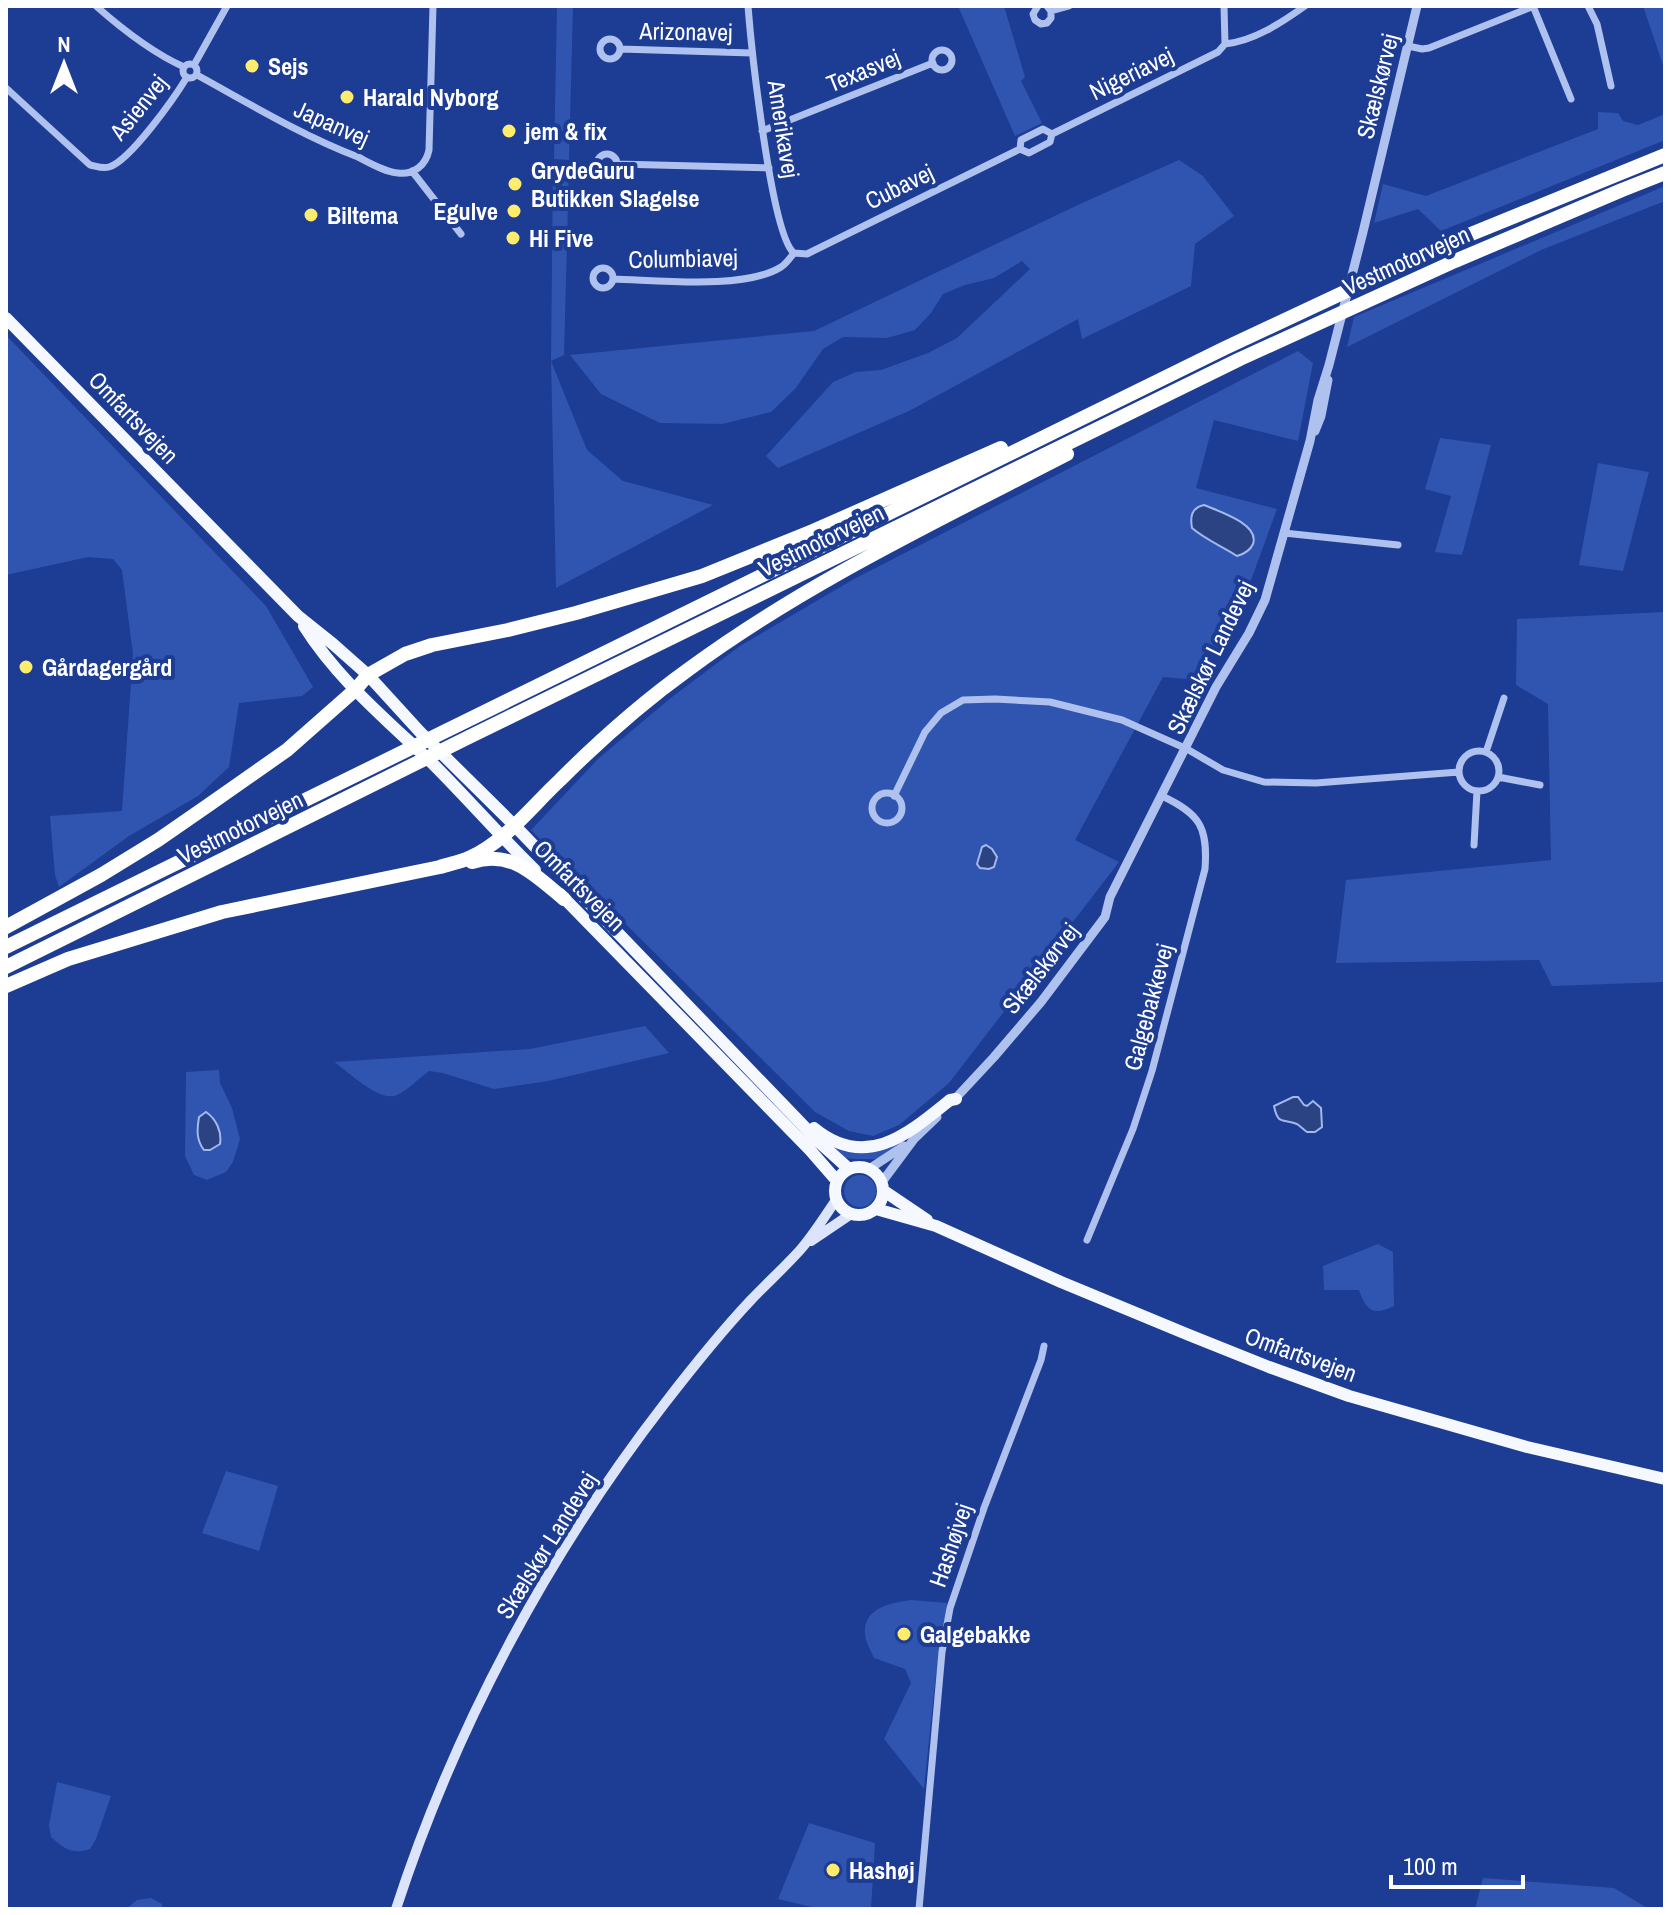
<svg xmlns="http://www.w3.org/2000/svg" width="1671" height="1915" viewBox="0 0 1671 1915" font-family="'Archivo Narrow',sans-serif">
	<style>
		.green { fill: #3055b1 }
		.water { fill: #2b4283; stroke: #a2b9f0; stroke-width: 2 }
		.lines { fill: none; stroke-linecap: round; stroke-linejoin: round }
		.minor { stroke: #aec1ef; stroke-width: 7 }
		.tertiary { stroke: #aec1ef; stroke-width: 9 }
		.secondary { stroke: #dbe4fa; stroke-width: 10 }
		.primary { stroke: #f6f8ff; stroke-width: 12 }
		.motorway { stroke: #fff; stroke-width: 14 }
		.poi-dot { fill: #feed6d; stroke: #1d3c93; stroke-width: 3 }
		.labels { text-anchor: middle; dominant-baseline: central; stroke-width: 8; stroke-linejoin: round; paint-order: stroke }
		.street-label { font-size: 24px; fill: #fff; stroke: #1d3c93 }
		.poi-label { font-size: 24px; font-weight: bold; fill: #fff; stroke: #1d3c93; text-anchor: start }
	</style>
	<rect width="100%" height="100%" fill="#1d3c93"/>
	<path class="green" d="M 557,6 L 573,6 L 569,160 L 554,159 Z
		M 958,6 L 1004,6 L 1025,77 L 1021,81 L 1042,123 L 1015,136 Z
		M 1643,6 L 1665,6 L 1665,71 Z
		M 1598,112 L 1618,113 L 1623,121 L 1638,125 L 1665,114 L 1665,140 L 1441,231 L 1418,209 L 1374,223 L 1383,184 L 1426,196 L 1598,129 Z
		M 1179,160 L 1203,176 L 1234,216 L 1195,244 L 1191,286 L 1082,339 L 1078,319 L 909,411 L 778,468 L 766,456 L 833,382 L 856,372 L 881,370 L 928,353 L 957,338 L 1030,269 L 1022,261 L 994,278 L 965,285 L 943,294 L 931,313 L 915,330 L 887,338 L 843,337 L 823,349 L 795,389 L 771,412 L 722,424 L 660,423 L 601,394 L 570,355 L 814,331 L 1082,203 Z
		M 553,166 L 569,166 L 564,355 L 551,361 L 587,450 L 623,481 L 713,505 L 556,588 L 551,361 Z
		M 1665,186 L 1665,201 L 1541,250 L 1347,347 L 1354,317 Z
		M 6,335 L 266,606 L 313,687 L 302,696 L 239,703 L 229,767 L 198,796 L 129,836 L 59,887 L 55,875 L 50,816 L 122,811 L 133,654 L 122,570 L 113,559 L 88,557 L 6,575 Z
		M 1298,351 L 1313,363 L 1298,441 L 1214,420 L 1196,488 L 1277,509 L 1236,621 L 1196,680 L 1163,677 L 1075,840 L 1119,862 L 949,1083 L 899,1125 L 873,1136 L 849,1131 L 815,1112 L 531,830 L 599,758 L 672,697 L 740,646 L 854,579 Z
		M 1440,438 L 1491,445 L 1462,555 L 1435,552 L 1451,496 L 1425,489 Z
		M 1598,463 L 1649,472 L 1623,571 L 1579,565 Z
		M 1665,612 L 1665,982 L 1552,986 L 1539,960 L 1336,963 L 1346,880 L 1551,860 L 1548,704 L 1516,685 L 1517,619 Z
		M 645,1026 L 669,1053 L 548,1081 L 494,1089 L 443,1073 L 429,1071 C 419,1078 407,1091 397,1095 C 380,1103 349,1072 334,1062 L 530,1049 Z
		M 219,1070 L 220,1083 L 232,1108 L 240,1139 L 233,1162 L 226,1172 L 207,1180 L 194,1175 L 185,1156 L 186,1072 Z
		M 826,1141 L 895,1143 L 897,1147 C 880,1159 881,1160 860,1159 C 838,1159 840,1156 826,1141 Z
		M844 1191a16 16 0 1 1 32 0a16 16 0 1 1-32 0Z
		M 1378,1244 L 1393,1252 L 1394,1306 C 1373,1316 1366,1311 1359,1290 L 1324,1290 L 1323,1266 Z
		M 226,1471 L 278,1486 L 259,1551 L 202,1533 Z
		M 911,1600 L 947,1603 L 935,1683 L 924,1789 L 884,1739 L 911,1683 L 905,1669 L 874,1658 C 871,1651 865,1641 865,1634 C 863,1607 892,1603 911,1600 Z
		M 57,1782 L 111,1796 L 96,1839 L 90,1849 C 72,1855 65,1849 51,1837 L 49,1825 Z
		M 809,1823 L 875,1843 L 871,1909 L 820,1909 L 778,1899 Z
		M 1483,1878 L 1614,1888 L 1649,1909 L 1475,1909 Z
		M 151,1898 L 162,1904 L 163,1909 L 126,1909 L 137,1900 Z"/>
	<path class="water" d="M 1204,505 C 1218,511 1260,524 1253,544 C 1250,551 1244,554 1237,556 C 1222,546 1206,540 1192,528 C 1190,517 1191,508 1204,505 Z
		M 986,845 L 992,849 L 997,857 L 994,867 L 989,869 L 980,868 L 977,864 L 982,847 Z
		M 1293,1097 L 1298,1097 L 1304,1105 L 1307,1106 L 1313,1101 L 1321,1108 L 1322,1127 L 1315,1132 L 1307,1132 C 1303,1129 1300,1126 1297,1124 C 1283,1118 1278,1126 1274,1106 Z
		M 206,1112 C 216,1119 222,1131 220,1144 L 210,1150 L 204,1150 C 196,1140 197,1129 199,1117 Z"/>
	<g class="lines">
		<path class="minor" d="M 96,6 C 122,29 153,53 184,67
			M 748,6 C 751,44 771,235 794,253
			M 1038,6 L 1033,14 L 1035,20 L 1041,24 L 1047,23 L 1051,18 L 1051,11 L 1047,6
			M 1224,6 L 1225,44
			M 1533,6 L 1571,99
			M 1588,6 L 1597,24 L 1611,86
			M 1051,11 L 1069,6
			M600 49a10 10 0 1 1 20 0a10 10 0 1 1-20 0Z
			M 1225,44 C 1254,41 1281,23 1305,6
			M 1408,46 L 1422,49 L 1429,48 L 1534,6
			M 620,49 L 752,53
			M932 60a10 10 0 1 1 20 0a10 10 0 1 1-20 0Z
			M183 71a7 7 0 1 1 14 0a7 7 0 1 1-14 0Z
			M 194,65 L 227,6
			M 197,75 C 250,104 301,135 358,157 C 370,163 385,172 398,173 C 414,175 426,165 429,150 L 433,6
			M 6,88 L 90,165 C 96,166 102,169 109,167 C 130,161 175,97 187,77
			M 1043,129 L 1052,134 L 1050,142 L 1029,153 L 1020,149 L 1021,140 Z
			M 762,131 L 933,63
			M 1052,134 L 1218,52 L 1225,44
			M597 164a10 10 0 1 1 20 0a10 10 0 1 1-20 0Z
			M 617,164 L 769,168
			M 412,171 L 461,234
			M 794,253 L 807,254 L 1020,149
			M593 278a10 10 0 1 1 20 0a10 10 0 1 1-20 0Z
			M 613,279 C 657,280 745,290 781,267 C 786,264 790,258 794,253
			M 1284,533 L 1398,545
			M1459 771a20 20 0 1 1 40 0a20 20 0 1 1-40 0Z
			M 1486,752 L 1504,698
			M 1498,777 L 1540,785
			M872 808a15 15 0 1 1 30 0a15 15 0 1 1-30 0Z
			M 894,796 L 925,732 L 941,713 L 963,700 L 995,699 L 1050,702 L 1122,720 L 1187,749 L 1223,770 L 1264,782 L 1316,783 L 1459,772
			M 1474,845 L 1477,791
			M 1087,1240 L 1133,1129 L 1152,1071 L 1205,869 C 1208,827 1200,814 1162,796
			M 919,1909 L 942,1652 L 950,1608 L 984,1508 L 1041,1360 L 1044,1346"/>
		<path class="tertiary" d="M 1315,431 L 1321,416 L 1328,380
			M 953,1101 L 994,1057 L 1041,1002 L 1105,917 L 1110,897 L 1216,687 L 1249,633 L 1265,600 L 1310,441 L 1318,400 L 1329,365 L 1363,232 L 1417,6
			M 869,1169 L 904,1146
			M 882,1182 L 914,1139 L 937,1117"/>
		<path class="secondary" d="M 811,1241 L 851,1214
			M 396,1909 C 455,1728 548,1554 665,1403 C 692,1368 720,1333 750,1301 C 767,1283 785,1267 801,1249 C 814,1234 825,1216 836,1200"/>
		<path class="primary" d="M 6,318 L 298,616 L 333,644 L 368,675 L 420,732 L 515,826 L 819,1142 L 849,1169
			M 304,626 C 338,680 387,720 433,764 C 468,799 500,836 535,870
			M 560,894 L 810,1150 L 837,1181
			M 814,1128 C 866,1171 908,1134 950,1100 L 956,1099
			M835 1191a24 24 0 1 1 48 0a24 24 0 1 1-48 0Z
			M 884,1191 L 927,1220
			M 876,1209 L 936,1226 L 1061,1282 L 1189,1335 L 1269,1367 L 1349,1396 L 1527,1447 L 1665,1479"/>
		<path class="motorway" d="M 472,862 C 512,849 536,876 564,899
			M 6,927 L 101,875 L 158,840 L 210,804 L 287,750 L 355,690 L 368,675 L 405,654 L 432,645 L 508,630 L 576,613 L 702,576 L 813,531 L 1001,448
			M 6,947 L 1225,348 L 1449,243 L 1665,155
			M 6,967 L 469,737 L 1240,359 L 1455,261 L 1622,190 L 1665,173
			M 6,986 L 68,959 L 222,912 L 440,867 C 449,864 460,862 469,858 C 506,841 531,807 560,780 C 600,740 643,702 689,669 C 804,584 939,520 1067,454"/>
	</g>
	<g class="poi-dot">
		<circle cx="252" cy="66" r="8"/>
		<circle cx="347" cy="97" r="8"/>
		<circle cx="509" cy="131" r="8"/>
		<circle cx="515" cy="184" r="8"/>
		<circle cx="514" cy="211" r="8"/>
		<circle cx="311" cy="215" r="8"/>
		<circle cx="513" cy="238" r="8"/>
		<circle cx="26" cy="667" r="8"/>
		<circle cx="904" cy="1634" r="8"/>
		<circle cx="833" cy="1870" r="8"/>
	</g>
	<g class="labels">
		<g class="street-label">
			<text transform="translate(686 31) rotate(1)">Arizonavej</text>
			<text transform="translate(863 70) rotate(-22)">Texasvej</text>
			<text transform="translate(1131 73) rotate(-26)">Nigeriavej</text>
			<text transform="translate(1377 86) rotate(-76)">Skælskørvej</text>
			<text transform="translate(138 107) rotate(-51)">Asienvej</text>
			<text transform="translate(332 123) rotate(24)">Japanvej</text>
			<text transform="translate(784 129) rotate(81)">Amerikavej</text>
			<text transform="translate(899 186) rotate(-26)">Cubavej</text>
			<text transform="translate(683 258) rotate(-1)">Columbiavej</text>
			<text transform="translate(1406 260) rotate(-24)">Vestmotorvejen</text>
			<text transform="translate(134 417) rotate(46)">Omfartsvejen</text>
			<text transform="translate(821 540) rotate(-26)">Vestmotorvejen</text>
			<text transform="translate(1210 657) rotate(-64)">Skælskør Landevej</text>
			<text transform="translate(240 827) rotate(-26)">Vestmotorvejen</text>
			<text transform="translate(580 885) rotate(45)">Omfartsvejen</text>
			<text transform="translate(1040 968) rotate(-52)">Skælskørvej</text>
			<text transform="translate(1148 1007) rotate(-75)">Galgebakkevej</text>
			<text transform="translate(1301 1354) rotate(20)">Omfartsvejen</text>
			<text transform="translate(546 1545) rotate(-58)">Skælskør Landevej</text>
			<text transform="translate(950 1545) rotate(-71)">Hashøjvej</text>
		</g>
		<g class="poi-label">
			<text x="268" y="66">Sejs</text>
			<text x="363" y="97">Harald Nyborg</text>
			<text x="525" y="131">jem &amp; fix</text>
			<text x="531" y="170">GrydeGuru<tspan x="531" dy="28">Butikken Slagelse</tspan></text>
			<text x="498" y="211" text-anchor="end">Egulve</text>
			<text x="327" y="215">Biltema</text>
			<text x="529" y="238">Hi Five</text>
			<text x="42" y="667">Gårdagergård</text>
			<text x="920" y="1634">Galgebakke</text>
			<text x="849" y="1870">Hashøj</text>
		</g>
	</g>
	<rect width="1671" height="1915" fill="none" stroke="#ffffff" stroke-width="16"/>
	<g transform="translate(64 64)" stroke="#1d3c93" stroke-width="6" paint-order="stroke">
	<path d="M0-6L14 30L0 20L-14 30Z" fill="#ffffff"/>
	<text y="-12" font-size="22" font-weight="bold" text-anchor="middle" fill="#ffffff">N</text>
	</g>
	<path d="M1391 1875v12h132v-12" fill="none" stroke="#ffffff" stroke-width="4"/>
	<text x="1403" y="1875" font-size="24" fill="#ffffff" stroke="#1d3c93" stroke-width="6" paint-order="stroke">100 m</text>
</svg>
